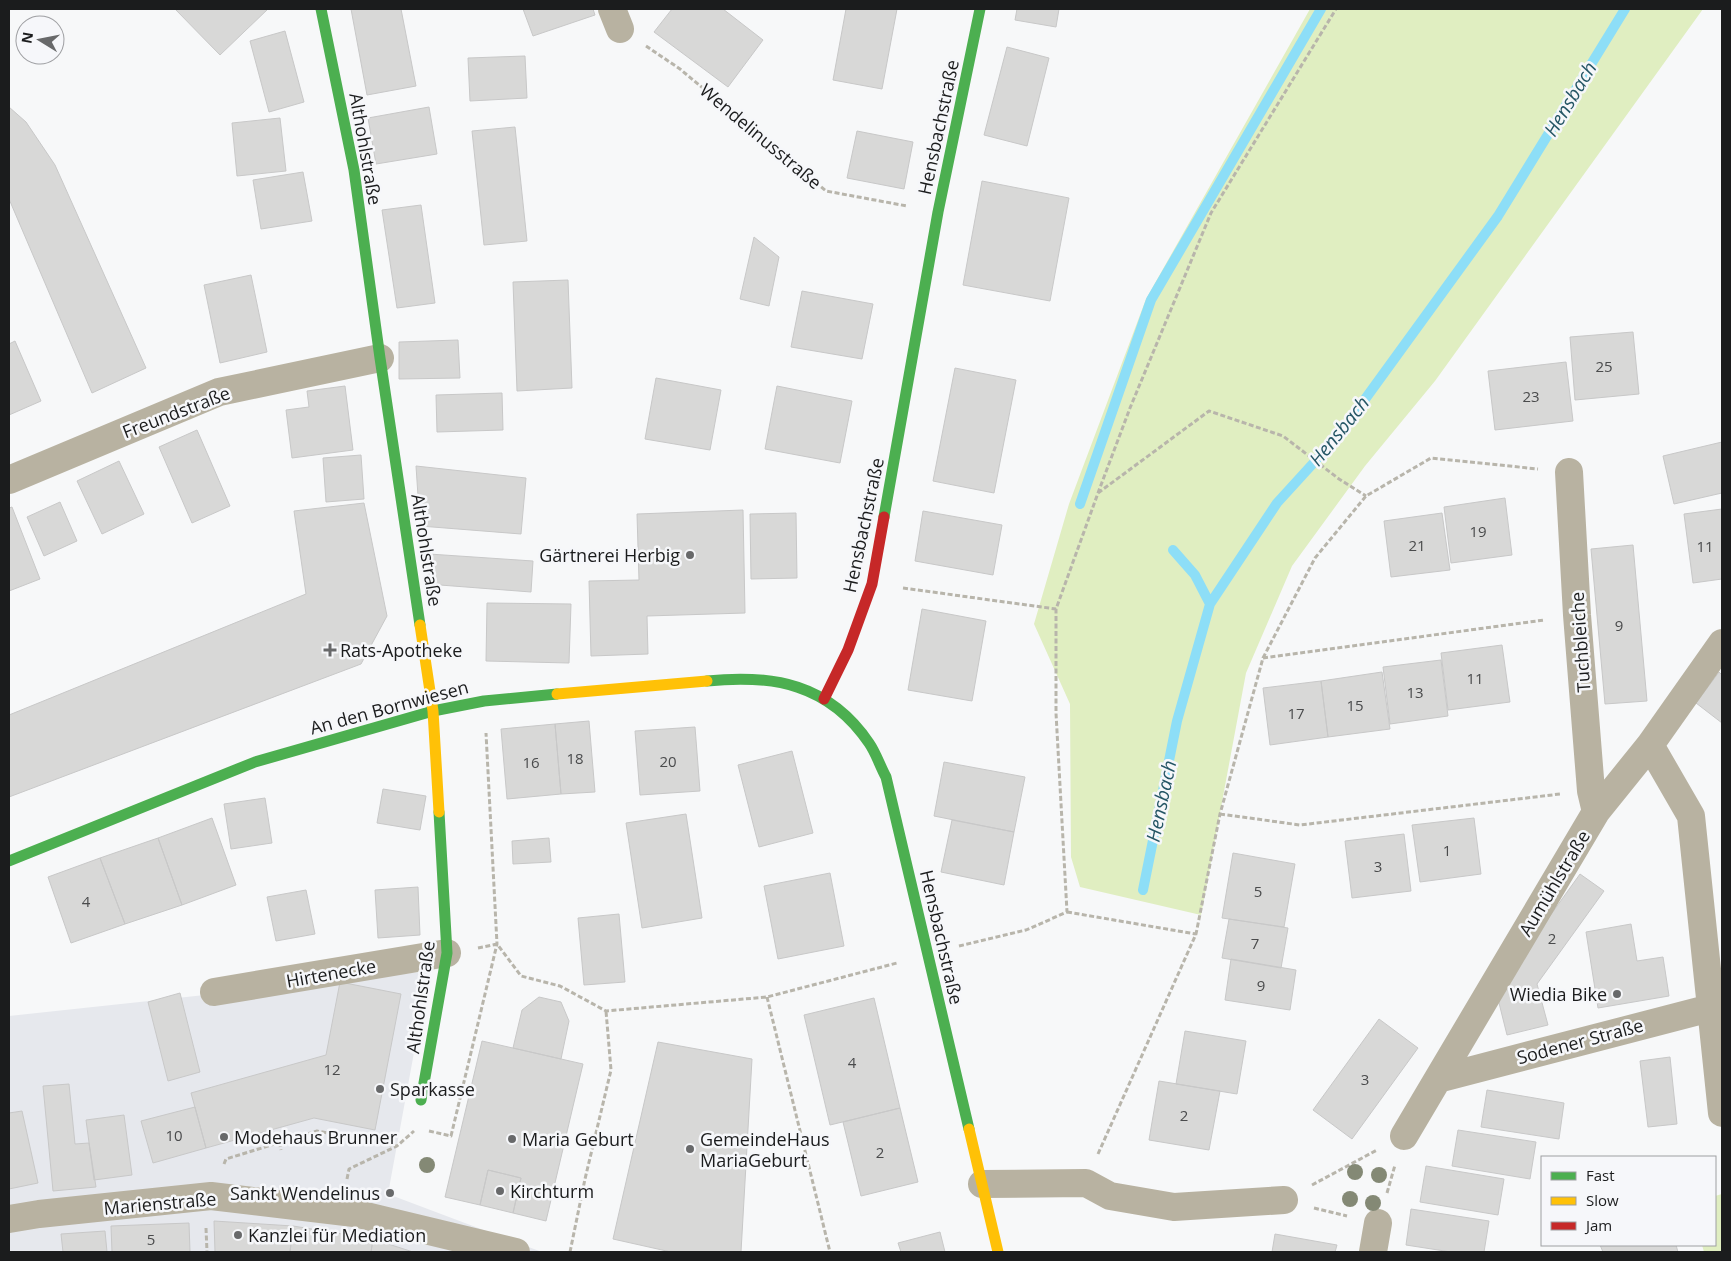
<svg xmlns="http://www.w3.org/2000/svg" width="1731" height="1261" viewBox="0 0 1731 1261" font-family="'Open Sans',sans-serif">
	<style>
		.built { fill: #e6e8ed }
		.green { fill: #e0eec1 }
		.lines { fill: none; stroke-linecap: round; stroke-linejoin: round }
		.stream { stroke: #8ddef7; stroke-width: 10 }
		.building { fill: #d8d8d7; stroke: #c8c8c8 }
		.path { stroke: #b8b5ab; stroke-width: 3; stroke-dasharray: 5 2.5; stroke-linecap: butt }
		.street { stroke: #b8b2a1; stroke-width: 28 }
		.fast { stroke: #4caf50; stroke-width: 11 }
		.slow { stroke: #ffc107; stroke-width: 11 }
		.jam { stroke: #c62828; stroke-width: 11 }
		.tree { fill: #848975 }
		.poi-dot { fill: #68696a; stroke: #f6f7fa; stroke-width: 2 }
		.labels { text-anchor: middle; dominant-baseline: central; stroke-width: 5; stroke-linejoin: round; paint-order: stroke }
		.number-label { font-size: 15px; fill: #4a4b4c }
		.street-label { font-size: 18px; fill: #1b1c1d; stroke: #f6f7fa }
		.poi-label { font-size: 18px; fill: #1b1c1d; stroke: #f6f7fa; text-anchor: start }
		.water-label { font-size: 19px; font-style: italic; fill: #255665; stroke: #f6f7fa }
	</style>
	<rect width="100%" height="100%" fill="#f7f8f9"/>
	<path class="built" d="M 429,971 L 388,1194 L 542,1252 L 9,1252 L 9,1016 Z"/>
	<path class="green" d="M 1310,9 L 1703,9 L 1435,381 L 1365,466 L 1292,566 L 1246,673 L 1201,915 L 1080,887 L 1071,857 L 1070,704 L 1034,624 L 1069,504 L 1146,299 Z
		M 1722,1194 L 1722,1252 L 1704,1252 L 1702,1245 L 1715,1245 L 1715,1196 Z"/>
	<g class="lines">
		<path class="stream" d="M 1080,504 L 1151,300 L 1321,9
			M 1173,550 L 1195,575 L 1210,604
			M 1143,890 L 1177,721 L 1210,604 L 1277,503 L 1339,435 L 1498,216 L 1625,9"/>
	</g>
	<path class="building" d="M 175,9 L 268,9 L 220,55 Z
		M 351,9 L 401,9 L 416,86 L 367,95 Z
		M 523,9 L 593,9 L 595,15 L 533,36 Z
		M 672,9 L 723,9 L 763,40 L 728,87 L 654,32 Z
		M 846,9 L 897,9 L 882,89 L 833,80 Z
		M 1017,9 L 1059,9 L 1056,27 L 1015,20 Z
		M 285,31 L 304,102 L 269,112 L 250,41 Z
		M 1007,47 L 1049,58 L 1027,146 L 984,135 Z
		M 525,56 L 527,98 L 470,101 L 468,58 Z
		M 9,107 L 26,122 L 55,165 L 146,368 L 92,393 L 9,199 Z
		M 429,107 L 437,154 L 376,164 L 368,118 Z
		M 280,118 L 286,171 L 237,176 L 232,123 Z
		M 515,127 L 527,241 L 484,245 L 472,131 Z
		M 857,131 L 913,142 L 904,189 L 847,178 Z
		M 303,172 L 312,221 L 261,229 L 253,180 Z
		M 982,181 L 1069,198 L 1050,301 L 963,285 Z
		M 421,205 L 435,303 L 397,308 L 382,210 Z
		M 754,237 L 779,257 L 769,306 L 740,299 Z
		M 251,275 L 267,352 L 220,363 L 204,285 Z
		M 568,280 L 572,388 L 517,391 L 513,282 Z
		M 802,291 L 873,304 L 862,359 L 791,347 Z
		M 1633,332 L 1639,394 L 1575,400 L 1570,337 Z
		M 458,340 L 460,378 L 399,379 L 399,342 Z
		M 15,341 L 41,401 L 9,415 L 9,344 Z
		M 1566,362 L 1573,421 L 1495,430 L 1488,371 Z
		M 955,368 L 1016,380 L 994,493 L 933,481 Z
		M 656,378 L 721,390 L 710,450 L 645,439 Z
		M 345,386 L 353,450 L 292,458 L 286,410 L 309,407 L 307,391 Z
		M 777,386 L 852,401 L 840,463 L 765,449 Z
		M 502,393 L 503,430 L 437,432 L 436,395 Z
		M 197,430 L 230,506 L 192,523 L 159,447 Z
		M 1722,442 L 1722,493 L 1674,504 L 1663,456 Z
		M 361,455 L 364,499 L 326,502 L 323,458 Z
		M 119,461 L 144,514 L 102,534 L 77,481 Z
		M 416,466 L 526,478 L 521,534 L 420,526 Z
		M 1505,498 L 1512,555 L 1451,563 L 1444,507 Z
		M 60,502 L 77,541 L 44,556 L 27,517 Z
		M 364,503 L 387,616 L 361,664 L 9,797 L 9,715 L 306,594 L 294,511 Z
		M 12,507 L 40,579 L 9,591 L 9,508 Z
		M 1722,509 L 1722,579 L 1693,583 L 1684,514 Z
		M 743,510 L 745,613 L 647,616 L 648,654 L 591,656 L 589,581 L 639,580 L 637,514 Z
		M 923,511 L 1002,525 L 993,575 L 915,561 Z
		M 796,513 L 797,578 L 751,579 L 750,514 Z
		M 1442,513 L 1450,570 L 1391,577 L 1384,521 Z
		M 1633,545 L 1647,701 L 1605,704 L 1591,549 Z
		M 429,554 L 533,561 L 531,592 L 427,584 Z
		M 487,603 L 571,604 L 569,663 L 486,661 Z
		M 922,609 L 986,621 L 972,701 L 908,690 Z
		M 1502,645 L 1510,702 L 1448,710 L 1441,653 Z
		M 1441,660 L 1448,716 L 1390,724 L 1383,667 Z
		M 1382,672 L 1390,729 L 1328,737 L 1321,681 Z
		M 1719,672 L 1722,675 L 1722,723 L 1696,703 Z
		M 1321,681 L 1328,737 L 1270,745 L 1263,688 Z
		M 589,721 L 595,792 L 561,794 L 555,724 Z
		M 555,724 L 561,794 L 507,799 L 501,729 Z
		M 695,727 L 700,791 L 640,795 L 635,731 Z
		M 792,751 L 813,833 L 759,847 L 738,765 Z
		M 944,762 L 1025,777 L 1014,832 L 934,816 Z
		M 383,789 L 426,796 L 420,830 L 377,823 Z
		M 265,798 L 272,843 L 231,849 L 224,804 Z
		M 686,814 L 702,918 L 642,928 L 626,823 Z
		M 212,818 L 236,885 L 182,905 L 158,838 Z
		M 1474,818 L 1481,874 L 1420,882 L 1412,825 Z
		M 952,820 L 1014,832 L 1004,885 L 941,872 Z
		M 1404,834 L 1411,891 L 1352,898 L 1345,841 Z
		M 158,838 L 182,905 L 125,924 L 100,858 Z
		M 549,838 L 551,862 L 513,864 L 512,841 Z
		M 1233,853 L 1295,864 L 1284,927 L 1222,918 Z
		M 100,858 L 125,924 L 71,943 L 48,877 Z
		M 830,873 L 844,946 L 778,959 L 764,886 Z
		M 1580,874 L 1604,891 L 1537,984 L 1548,1025 L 1507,1035 L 1496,991 Z
		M 418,887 L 420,935 L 378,938 L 375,890 Z
		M 306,890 L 315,934 L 276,941 L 267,897 Z
		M 619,914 L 625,982 L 584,985 L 578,918 Z
		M 1229,919 L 1288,928 L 1281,968 L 1222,958 Z
		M 1631,924 L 1637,961 L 1663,957 L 1669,996 L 1598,1008 L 1586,932 Z
		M 1231,959 L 1296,970 L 1290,1010 L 1225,1000 Z
		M 340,982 L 401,994 L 375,1130 L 314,1118 L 206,1148 L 191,1093 L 326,1055 Z
		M 180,993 L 200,1072 L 168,1081 L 148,1002 Z
		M 539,997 L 561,1002 L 569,1021 L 561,1059 L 513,1048 L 522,1010 Z
		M 874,998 L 900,1108 L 830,1125 L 804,1015 Z
		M 1379,1019 L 1418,1048 L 1352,1139 L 1313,1110 Z
		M 1185,1031 L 1246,1041 L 1237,1094 L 1176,1084 Z
		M 482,1041 L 583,1064 L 546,1221 L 513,1213 L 521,1178 L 488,1170 L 480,1205 L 445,1197 Z
		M 658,1042 L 752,1059 L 741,1252 L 671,1252 L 613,1239 Z
		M 1670,1057 L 1677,1124 L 1648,1127 L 1640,1061 Z
		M 1159,1081 L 1220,1091 L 1209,1150 L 1149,1140 Z
		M 69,1084 L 75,1144 L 89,1143 L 96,1187 L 53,1191 L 43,1086 Z
		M 1487,1090 L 1564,1103 L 1559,1139 L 1481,1127 Z
		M 195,1107 L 206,1148 L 153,1163 L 141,1121 Z
		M 900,1108 L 918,1182 L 861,1196 L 843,1122 Z
		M 22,1111 L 38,1183 L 9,1189 L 9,1113 Z
		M 124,1115 L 132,1175 L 94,1180 L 86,1120 Z
		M 1458,1130 L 1536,1142 L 1530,1179 L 1452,1166 Z
		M 1426,1166 L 1504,1179 L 1498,1215 L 1420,1202 Z
		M 488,1170 L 521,1178 L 513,1213 L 480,1205 Z
		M 1411,1209 L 1489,1221 L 1484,1252 L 1451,1252 L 1406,1245 Z
		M 214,1221 L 293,1226 L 290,1252 L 215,1252 Z
		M 189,1223 L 190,1252 L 112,1252 L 111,1226 Z
		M 293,1226 L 373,1239 L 371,1252 L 290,1252 Z
		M 105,1231 L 107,1252 L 63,1252 L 61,1234 Z
		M 940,1232 L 945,1252 L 901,1252 L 898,1243 Z
		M 1275,1234 L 1337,1245 L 1335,1252 L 1272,1252 Z
		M 373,1239 L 413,1252 L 371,1252 Z
		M 1600,1245 L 1676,1245 L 1678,1252 L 1603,1252 Z"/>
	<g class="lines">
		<path class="path" d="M 646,46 L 680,69 L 826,191 L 907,206
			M 1098,493 L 1209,411 L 1283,436 L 1339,479 L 1366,496
			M 903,588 L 1056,609
			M 1263,658 L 1544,620
			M 1220,814 L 1300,825 L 1560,794
			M 1067,912 L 1196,934
			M 959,946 L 1026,930 L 1067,912 L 1056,713 L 1056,609 L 1098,493 L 1130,408 L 1211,213 L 1336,9
			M 478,948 L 497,944 L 521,976 L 560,986 L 606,1011 L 767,997 L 897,963
			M 767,997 L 830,1252
			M 429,1131 L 451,1136 L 497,944 L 486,733
			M 279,1142 L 281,1150
			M 1098,1154 L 1196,934 L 1220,814 L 1263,658 L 1315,558 L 1366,496 L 1431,458 L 1538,469
			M 224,1164 L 226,1159 L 317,1131 L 397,1146
			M 347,1179 L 349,1169 L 397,1146 L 414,1131
			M 1312,1185 L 1377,1150
			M 1387,1193 L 1395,1165
			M 1314,1208 L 1347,1216
			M 206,1228 L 207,1252
			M 570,1252 L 585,1179 L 611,1070 L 606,1011"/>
		<path class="street" d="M 612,9 L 620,29
			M 1569,472 L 1577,615 L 1591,791 L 1596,812
			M 9,480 L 219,392 L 380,358
			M 1650,745 L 1691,816 L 1722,1113
			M 214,992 L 447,953
			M 1438,1079 L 1722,1005
			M 1404,1136 L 1596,812 L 1650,745 L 1722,643
			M 982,1184 L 1086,1183 L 1110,1196 L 1174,1207 L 1284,1200
			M 9,1219 L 39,1214 L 211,1196 L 354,1213 L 516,1252
			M 1373,1252 L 1378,1223"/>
		<path class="fast" d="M 321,9 L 354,170 L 380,358 L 420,625
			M 884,517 L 938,212 L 980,9
			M 707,681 C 773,674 829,684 869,743 C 876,753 880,766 886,777 L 969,1129
			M 9,861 L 255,762 L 433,711 L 484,701 L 557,694
			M 421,1100 L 447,953 L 439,812"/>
		<path class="slow" d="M 420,625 L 433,711 L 439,812
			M 557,694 L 707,681
			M 969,1129 L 998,1252"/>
		<path class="jam" d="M 824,699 L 848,650 L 872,584 L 884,517"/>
	</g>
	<g class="tree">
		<circle cx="427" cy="1165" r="8"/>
		<circle cx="1355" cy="1172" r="8"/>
		<circle cx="1379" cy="1175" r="8"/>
		<circle cx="1350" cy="1199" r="8"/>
		<circle cx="1373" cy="1203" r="8"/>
	</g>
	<g class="poi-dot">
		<circle cx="690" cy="555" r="5"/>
		<path d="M327.5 642.5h5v5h5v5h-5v5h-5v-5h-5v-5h5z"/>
		<circle cx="1617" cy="994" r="5"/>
		<circle cx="380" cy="1089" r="5"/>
		<circle cx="224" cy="1137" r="5"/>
		<circle cx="512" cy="1139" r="5"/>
		<circle cx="690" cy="1149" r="5"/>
		<circle cx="500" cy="1191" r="5"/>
		<circle cx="390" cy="1193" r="5"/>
		<circle cx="238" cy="1235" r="5"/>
	</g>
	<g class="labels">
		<g class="number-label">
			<text x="1604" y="366">25</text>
			<text x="1531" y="396">23</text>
			<text x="1478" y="531">19</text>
			<text x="1417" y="545">21</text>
			<text x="1705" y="546">11</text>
			<text x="1619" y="625">9</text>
			<text x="1475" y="678">11</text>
			<text x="1415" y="692">13</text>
			<text x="1355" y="705">15</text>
			<text x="1296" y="713">17</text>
			<text x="575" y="758">18</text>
			<text x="668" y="761">20</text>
			<text x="531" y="762">16</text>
			<text x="1447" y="850">1</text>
			<text x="1378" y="866">3</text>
			<text x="1258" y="891">5</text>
			<text x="86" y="901">4</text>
			<text x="1552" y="938">2</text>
			<text x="1255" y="943">7</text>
			<text x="1261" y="985">9</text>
			<text x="852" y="1062">4</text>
			<text x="332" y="1069">12</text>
			<text x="1365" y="1079">3</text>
			<text x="1184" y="1115">2</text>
			<text x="174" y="1135">10</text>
			<text x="880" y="1152">2</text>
			<text x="151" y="1239">5</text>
		</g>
		<g class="street-label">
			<text transform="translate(938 127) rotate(-78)">Hensbachstraße</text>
			<text transform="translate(761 136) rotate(40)">Wendelinusstraße</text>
			<text transform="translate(366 149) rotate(80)">Althohlstraße</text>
			<text transform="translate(176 412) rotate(-21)">Freundstraße</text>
			<text transform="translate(863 525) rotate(-78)">Hensbachstraße</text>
			<text transform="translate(427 550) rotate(81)">Althohlstraße</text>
			<text transform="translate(1580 642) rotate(-94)">Tuchbleiche</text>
			<text transform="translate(389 707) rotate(-15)">An den Bornwiesen</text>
			<text transform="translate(1554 883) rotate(-59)">Aumühlstraße</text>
			<text transform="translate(942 937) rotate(77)">Hensbachstraße</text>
			<text transform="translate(331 973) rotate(-10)">Hirtenecke</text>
			<text transform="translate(420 997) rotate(-82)">Althohlstraße</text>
			<text transform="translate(1580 1041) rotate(-15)">Sodener Straße</text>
			<text transform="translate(160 1203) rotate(-5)">Marienstraße</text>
		</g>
		<g class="poi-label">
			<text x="680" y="555" text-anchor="end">Gärtnerei Herbig</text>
			<text x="340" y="650">Rats-Apotheke</text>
			<text x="1607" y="994" text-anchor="end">Wiedia Bike</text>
			<text x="390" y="1089">Sparkasse</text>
			<text x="234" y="1137">Modehaus Brunner</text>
			<text x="522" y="1139">Maria Geburt</text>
			<text x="700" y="1139">GemeindeHaus<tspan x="700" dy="21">MariaGeburt</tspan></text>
			<text x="510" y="1191">Kirchturm</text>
			<text x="380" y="1193" text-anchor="end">Sankt Wendelinus</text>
			<text x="248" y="1235">Kanzlei für Mediation</text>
		</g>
		<g class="water-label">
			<text transform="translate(1570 99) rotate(-59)">Hensbach</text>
			<text transform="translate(1339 431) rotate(-51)">Hensbach</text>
			<text transform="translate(1161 801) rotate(-78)">Hensbach</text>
		</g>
	</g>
	<rect width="1731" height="1261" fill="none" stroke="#1b1c1d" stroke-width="20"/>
	<rect x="1541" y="1156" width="175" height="90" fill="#f6f7fa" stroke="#9e9fa2"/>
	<rect x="1551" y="1172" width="25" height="8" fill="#4caf50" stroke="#9e9fa2"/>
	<text x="1586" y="1181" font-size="15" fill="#1b1c1d">Fast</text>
	<rect x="1551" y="1197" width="25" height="8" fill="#ffc107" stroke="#9e9fa2"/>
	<text x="1586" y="1206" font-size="15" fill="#1b1c1d">Slow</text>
	<rect x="1551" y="1222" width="25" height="8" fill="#c62828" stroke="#9e9fa2"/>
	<text x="1586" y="1231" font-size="15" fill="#1b1c1d">Jam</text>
	<g transform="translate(40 40) rotate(280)"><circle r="24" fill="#f6f7fa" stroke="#9e9fa2"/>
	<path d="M0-4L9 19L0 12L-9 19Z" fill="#68696a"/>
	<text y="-8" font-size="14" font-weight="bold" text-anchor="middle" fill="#1b1c1d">N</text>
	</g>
</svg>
